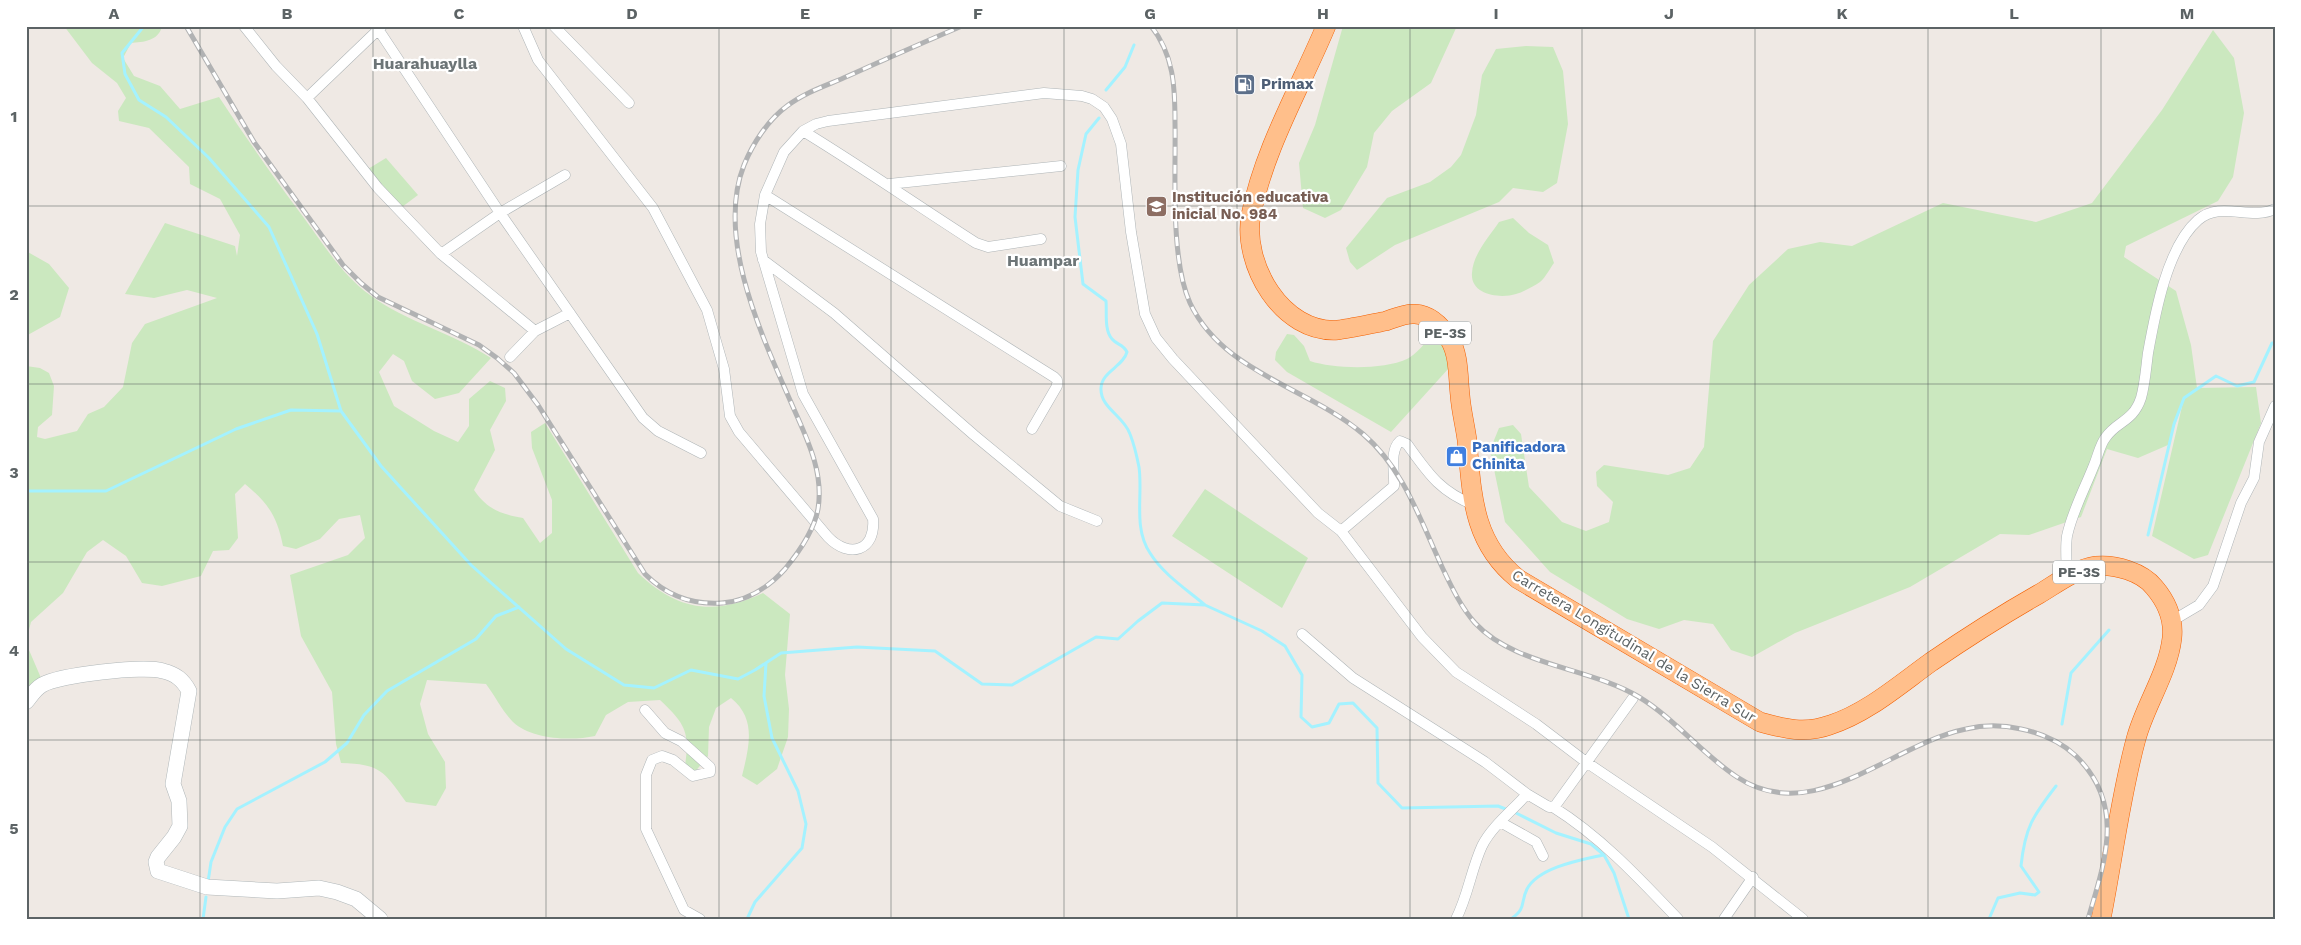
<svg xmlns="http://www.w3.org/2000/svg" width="2301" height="945" viewBox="0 0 2301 945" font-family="'Work Sans',sans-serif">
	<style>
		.green { fill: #cbe8bf }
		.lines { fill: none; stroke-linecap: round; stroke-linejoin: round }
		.stream { stroke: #a4f2ff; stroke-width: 3 }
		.street-casing { stroke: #afb5b7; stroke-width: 11 }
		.secondary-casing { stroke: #b0b7b9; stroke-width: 16 }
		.highway-casing { stroke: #f35f00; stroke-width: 20 }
		.street { stroke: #fff; stroke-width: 10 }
		.secondary { stroke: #fff; stroke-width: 15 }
		.highway { stroke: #ffbf8b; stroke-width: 19 }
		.rail-casing { stroke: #b1b2b3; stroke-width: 5 }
		.rail { stroke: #fff; stroke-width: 3; stroke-dasharray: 9; stroke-linecap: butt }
		.grid { fill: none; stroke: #5c6365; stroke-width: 1; stroke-opacity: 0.55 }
		.labels { text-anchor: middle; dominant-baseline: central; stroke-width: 4.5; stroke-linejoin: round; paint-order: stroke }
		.shield { fill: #fff; stroke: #8d9293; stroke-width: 1 }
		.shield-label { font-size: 14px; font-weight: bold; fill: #5c6365 }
		.service-label { font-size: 15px; font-weight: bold; fill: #4e5e75; stroke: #fff; text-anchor: start }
		.education-label { font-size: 15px; font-weight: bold; fill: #785e54; stroke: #fff; text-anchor: start }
		.shop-label { font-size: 15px; font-weight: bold; fill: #366cbe; stroke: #fff; text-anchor: start }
		.street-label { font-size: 15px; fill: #5c6365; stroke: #fff }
		.neighbourhood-label { font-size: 16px; font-weight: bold; fill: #6d7577; stroke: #fff }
		.neatline { fill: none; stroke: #5c6365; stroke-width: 2 }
		.grid-label { font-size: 16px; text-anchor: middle; font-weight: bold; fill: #5c6365 }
	</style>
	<rect width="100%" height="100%" fill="#efe9e4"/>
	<path class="green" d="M 64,26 L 162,26 C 159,41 143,42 131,43 L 123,58 L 134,76 L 160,86 L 180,109 L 219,97 C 246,138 274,178 304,218 C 324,245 342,275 370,295 C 406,322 453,333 491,358 L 459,393 L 435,399 L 412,381 L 404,361 L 393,354 L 379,372 L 394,406 L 434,431 L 458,442 L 469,426 L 469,399 L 490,381 L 505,388 L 506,401 L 490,430 L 495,450 L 474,490 C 487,509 500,514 523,518 L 540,543 L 552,533 L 552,500 L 532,448 L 531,432 L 545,423 L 638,573 C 678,611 714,616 763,593 L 790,614 L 785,675 L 789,709 L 788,737 L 777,769 L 757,785 L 742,776 C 749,747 757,719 731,698 L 716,708 L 709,727 L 708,756 L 694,773 L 685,766 C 690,731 685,724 660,700 L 628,702 L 606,715 L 595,736 C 572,741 532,740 513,722 C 503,712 495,696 486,684 L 427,680 L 420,704 L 428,734 L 445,762 L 446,788 L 436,806 L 406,802 C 384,771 380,764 341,763 L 336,744 L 332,692 L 301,636 L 290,575 L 348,555 L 365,538 L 360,515 L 339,519 L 320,539 L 296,549 L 283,546 C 277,516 268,503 245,484 L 235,494 L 238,538 L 229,550 L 213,551 L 201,576 L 162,586 L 142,583 L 126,556 L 103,540 L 87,552 L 63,593 L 31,622 L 26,641 L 26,366 L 40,368 L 49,373 L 54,386 L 52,415 L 38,427 L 37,437 L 45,439 L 77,431 L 88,414 L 104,407 L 123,387 L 132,343 L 145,324 L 217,298 L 187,290 L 154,298 L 125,294 L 165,223 L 235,246 L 237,256 L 240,235 L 220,199 L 190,184 L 189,167 L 149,128 L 119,121 L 118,111 L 126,98 L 117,83 L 92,63 Z
		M 1343,26 L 1457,26 L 1431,83 L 1392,111 L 1374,133 L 1367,167 L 1341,210 L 1325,218 L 1303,208 L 1299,163 L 1315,125 Z
		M 2213,30 L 2234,58 L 2244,113 L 2233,177 L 2218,201 L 2126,246 L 2124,257 L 2176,291 L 2191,345 L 2197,388 L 2256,387 L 2261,423 L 2208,555 L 2194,559 L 2152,536 L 2183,402 L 2168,445 L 2138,458 L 2107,449 L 2081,517 L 2029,535 L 2000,534 L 1910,587 L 1795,633 L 1752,657 L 1731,650 L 1713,624 L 1684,620 L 1659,629 L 1627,619 L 1550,572 L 1505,522 L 1490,450 L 1499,428 L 1513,425 L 1521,434 L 1529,487 L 1562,522 L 1586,531 L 1609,522 L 1613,502 L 1597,486 L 1596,472 L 1604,465 L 1668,475 L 1690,468 L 1704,447 L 1713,341 L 1749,285 L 1788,249 L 1820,242 L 1852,246 L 1943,203 L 2036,222 L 2092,203 L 2162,110 Z
		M 1526,46 L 1553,47 L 1563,71 L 1568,124 L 1557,183 L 1543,192 L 1513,188 L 1499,202 L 1395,245 L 1357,270 L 1350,262 L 1346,248 L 1387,198 L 1430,182 L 1451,167 L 1461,155 L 1476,115 L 1482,75 L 1496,49 Z
		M 386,158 L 418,195 L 402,207 L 368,169 Z
		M 1513,218 L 1529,233 L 1548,245 L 1554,263 C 1550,268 1546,277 1540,282 C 1534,286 1523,292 1516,294 C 1500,299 1470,295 1472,273 C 1473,254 1489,237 1499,222 Z
		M 26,251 L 49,264 L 69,288 L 60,317 L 26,336 Z
		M 1287,334 L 1294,335 L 1304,346 L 1310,361 C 1334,369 1383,370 1407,359 C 1416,355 1425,342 1433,336 L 1445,338 L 1449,368 L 1391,432 L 1287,372 L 1275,360 L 1276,352 Z
		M 1205,489 L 1308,558 L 1282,608 L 1172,536 Z
		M 26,643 L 44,685 L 26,704 Z"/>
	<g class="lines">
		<path class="stream" d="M 144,26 L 122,53 L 125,74 L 139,100 L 166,117 L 209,158 L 269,227 L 317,334 L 341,411 L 381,466 L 471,565 L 566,649 L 624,685 L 654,688 L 691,670 L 738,679 L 755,670 L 781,653 L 857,647 L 935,651 L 982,684 L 1012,685 L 1096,637 L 1118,639 L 1138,621 L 1162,603 L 1205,605 L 1262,631 L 1285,646 L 1302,675 L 1301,717 L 1312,727 L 1329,723 L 1339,704 L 1353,703 L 1377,728 L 1378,783 L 1402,808 L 1498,806 L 1508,810
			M 1106,90 L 1125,67 L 1134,45
			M 1099,118 L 1086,134 L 1078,170 L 1075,217 L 1083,284 L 1106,301 C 1107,312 1104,330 1112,339 C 1117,345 1123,344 1127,352 C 1123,367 1102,371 1101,388 C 1100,408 1124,416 1130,434 C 1134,444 1137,457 1139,467 C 1143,495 1133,528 1150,553 C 1163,574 1186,589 1205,605
			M 26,491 L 106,491 L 236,429 L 291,410 L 341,411
			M 2148,535 L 2174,424 L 2184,398 L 2216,376 L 2237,386 L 2254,382 L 2272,343 L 2275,343
			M 2062,724 L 2071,673 L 2109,630
			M 1514,812 L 1556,833 L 1591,844 L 1604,855 L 1614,873 L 1629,919
			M 208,882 L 211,862 L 225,827 L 237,809 L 325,762 L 347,743 L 364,715 L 387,691 L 476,639 L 496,616 L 519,607
			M 203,919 L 206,897
			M 747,919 L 755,902 L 802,848 L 806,824 L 798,791 L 772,738 L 764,696 L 766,663
			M 1511,919 C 1527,908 1520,903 1527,889 C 1539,867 1581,860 1603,855
			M 1989,919 L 1998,898 L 2020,893 L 2035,895 L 2039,892 L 2021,866 C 2025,827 2033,816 2056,786"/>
		<defs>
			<path id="street" d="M 244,26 L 276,66 L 307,98 L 378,188 L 441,254 L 535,331
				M 523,26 L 538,60 L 653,208 L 707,310 L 724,369 L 730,416 L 739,432 L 828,537 C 849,559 876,551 873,519 L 803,394 L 761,252 L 760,224 L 765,195 L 784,152 L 803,131 L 816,124 L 828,121 L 1044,93 L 1082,96 L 1092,99 L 1104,107 L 1112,119 L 1121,144 L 1131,232 L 1145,314 L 1156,338 L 1173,359 L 1318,513 L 1341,531 L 1422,637 L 1456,672 L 1536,724 L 1586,762 L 1712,847 L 1803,919
				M 554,26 L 629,103
				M 378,29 L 500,213 L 643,418 L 658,431 L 701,453
				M 307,98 L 382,26
				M 803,131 C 862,167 918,206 976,243 L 988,247 L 1041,239
				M 889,184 L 1061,166
				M 765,195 L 1054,377 L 1057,380 L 1057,386 L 1032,429
				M 441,254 L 500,213 L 565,175
				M 763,260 L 834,313 L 974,435 L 1060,506 L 1097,521
				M 510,357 L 535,331 L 570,313
				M 1341,531 L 1394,486 C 1395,472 1389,451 1400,441 L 1407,444 C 1428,473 1439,491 1474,505
				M 2067,578 C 2067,564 2065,549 2067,536 C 2072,512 2085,488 2094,465 C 2098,456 2100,444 2106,437 C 2117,421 2133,422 2141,398 C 2145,384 2146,368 2148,353 C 2155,314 2167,247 2198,220 C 2221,200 2250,221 2275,209
				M 2172,621 L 2199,605 L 2213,586 L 2241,503 L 2254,478 L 2259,442 L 2275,406
				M 1302,634 L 1353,678 L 1485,762 L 1527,794
				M 645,710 L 665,733 L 681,741 L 710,767 L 710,772 L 693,776 L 673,760 L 662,756 L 652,760 L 646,775 L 646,829 L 684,910 L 700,919
				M 1553,807 C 1601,837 1639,878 1678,919
				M 1502,823 L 1536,842 L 1543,856
				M 1456,919 C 1468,896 1471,870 1482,846 C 1492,826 1513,810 1527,794 L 1549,807 L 1555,806 L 1633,698
				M 1724,919 L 1753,877"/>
			<path id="secondary" d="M 26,702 C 31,696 35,689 42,685 C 59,675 144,665 163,671 C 176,674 183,680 189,691 L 173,784 L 179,801 L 180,826 L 174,837 L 158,857 L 156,862 L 158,871 L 207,887 L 277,891 L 319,888 L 337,892 L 356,899 L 380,919"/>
			<path id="highway" d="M 1326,26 C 1300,88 1264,149 1251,215 C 1242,264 1282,334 1338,330 C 1353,328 1371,324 1386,321 C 1395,318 1405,313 1415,314 C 1431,315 1442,327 1450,340 C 1459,355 1458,377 1460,395 C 1461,410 1465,425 1467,440 C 1472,494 1472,542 1518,579 L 1760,722 C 1785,729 1805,734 1830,725 C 1867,713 1899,685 1931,662 C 1966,638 2002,615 2039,594 C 2056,584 2075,569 2096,566 C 2115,564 2142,572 2154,587 C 2166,601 2174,619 2172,638 C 2168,673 2145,705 2136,739 C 2120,798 2113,859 2101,919"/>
		</defs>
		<use href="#street" class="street-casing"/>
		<use href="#secondary" class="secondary-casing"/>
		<use href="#highway" class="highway-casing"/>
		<use href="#street" class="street"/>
		<use href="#secondary" class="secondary"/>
		<use href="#highway" class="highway"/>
		<defs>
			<path id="rail" d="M 186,26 L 254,142 L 343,265 L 361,283 L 378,297 L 479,345 L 497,358 L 514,373 L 538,405 L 645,574 C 667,596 692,605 722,603 C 747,601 769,587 785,569 C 799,552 814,531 818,509 C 824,472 807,439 793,407 C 763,338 715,239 744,165 C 753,143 768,120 787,106 C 805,92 828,85 848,76 C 886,59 924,42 962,26
				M 1151,26 C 1174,55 1175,87 1175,123 C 1176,173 1170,259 1190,303 C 1223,373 1308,387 1363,434 C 1404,469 1421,522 1443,569 C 1452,588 1461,607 1475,623 C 1515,666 1589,667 1639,697 C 1675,719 1702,754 1737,777 C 1814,828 1891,744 1966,729 C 1983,725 2003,725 2021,729 C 2041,733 2061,742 2076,756 C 2126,805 2105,861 2088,919"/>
		</defs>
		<use href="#rail" class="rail-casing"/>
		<use href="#rail" class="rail"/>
	</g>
	<path class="grid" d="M 200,26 L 200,919M 373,26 L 373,919M 546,26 L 546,919M 719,26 L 719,919M 891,26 L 891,919M 1064,26 L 1064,919M 1237,26 L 1237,919M 1410,26 L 1410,919M 1582,26 L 1582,919M 1755,26 L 1755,919M 1928,26 L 1928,919M 2101,26 L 2101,919M 26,206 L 2275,206M 26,384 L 2275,384M 26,562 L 2275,562M 26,740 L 2275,740"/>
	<defs>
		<symbol id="fuel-square" viewBox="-11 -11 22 22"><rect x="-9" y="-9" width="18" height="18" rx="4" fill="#5c6f8a" stroke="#fff"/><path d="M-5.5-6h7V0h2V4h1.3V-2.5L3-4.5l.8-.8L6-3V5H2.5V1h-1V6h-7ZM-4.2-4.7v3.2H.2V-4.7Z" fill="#fff"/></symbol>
		<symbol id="school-square" viewBox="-11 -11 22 22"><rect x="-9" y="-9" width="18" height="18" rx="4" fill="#8d6e63" stroke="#fff"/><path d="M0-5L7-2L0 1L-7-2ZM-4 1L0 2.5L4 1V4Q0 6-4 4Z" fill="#fff"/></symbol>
		<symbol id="shop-square" viewBox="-11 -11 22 22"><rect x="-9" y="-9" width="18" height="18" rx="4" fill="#3f7fe0" stroke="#fff"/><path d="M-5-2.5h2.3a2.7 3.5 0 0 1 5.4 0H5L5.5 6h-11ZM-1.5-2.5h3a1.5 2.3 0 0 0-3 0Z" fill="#fff"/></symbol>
	</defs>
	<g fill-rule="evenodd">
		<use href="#fuel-square" x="1232" y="72" width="25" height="25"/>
		<use href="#school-square" x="1144" y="194" width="25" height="25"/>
		<use href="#shop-square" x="1444" y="444" width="25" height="25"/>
	</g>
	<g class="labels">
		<g class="shield">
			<rect x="1419" y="321.5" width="52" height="23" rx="4"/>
			<rect x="2053" y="560.5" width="52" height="23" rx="4"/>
		</g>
		<g class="shield-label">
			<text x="1445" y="333">PE-3S</text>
			<text x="2079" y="572">PE-3S</text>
		</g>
		<g class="service-label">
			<text x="1261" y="84">Primax</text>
		</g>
		<g class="education-label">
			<text x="1172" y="197">Institución educativa<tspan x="1172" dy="17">inicial No. 984</tspan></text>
		</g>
		<g class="shop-label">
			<text x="1472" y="447">Panificadora<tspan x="1472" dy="17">Chinita</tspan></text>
		</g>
		<g class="street-label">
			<text transform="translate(1634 646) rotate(31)">Carretera Longitudinal de la Sierra Sur</text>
		</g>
		<g class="neighbourhood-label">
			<text x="425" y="63">Huarahuaylla</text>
			<text x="1043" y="260">Huampar</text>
		</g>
	</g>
	<rect width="2301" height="945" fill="none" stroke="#ffffff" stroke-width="55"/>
	<rect x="28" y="28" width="2246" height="890" class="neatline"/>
	<g class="grid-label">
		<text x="114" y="19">A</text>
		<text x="287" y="19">B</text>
		<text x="459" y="19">C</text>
		<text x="632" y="19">D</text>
		<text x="805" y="19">E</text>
		<text x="978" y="19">F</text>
		<text x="1150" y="19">G</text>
		<text x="1323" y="19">H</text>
		<text x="1496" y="19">I</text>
		<text x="1669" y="19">J</text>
		<text x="1842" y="19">K</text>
		<text x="2014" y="19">L</text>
		<text x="2187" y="19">M</text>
		<text x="14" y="122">1</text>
		<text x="14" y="300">2</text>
		<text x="14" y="478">3</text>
		<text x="14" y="656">4</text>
		<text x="14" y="834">5</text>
	</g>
</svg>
